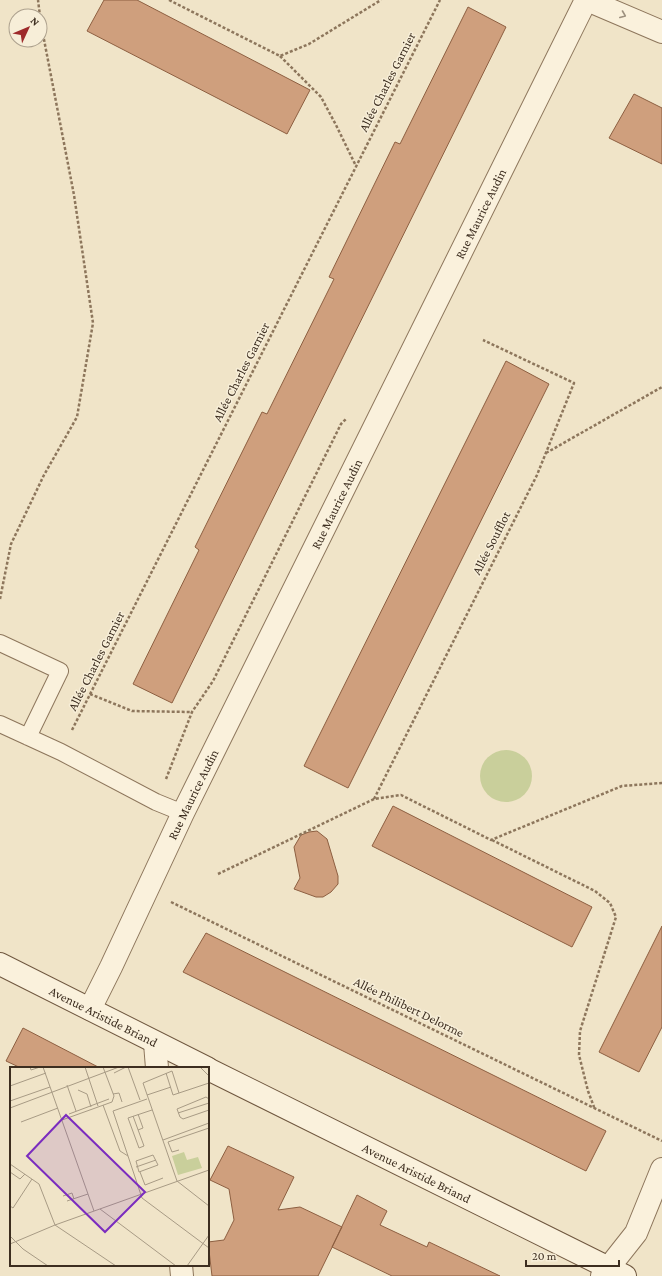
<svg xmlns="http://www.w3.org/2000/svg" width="662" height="1276" viewBox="0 0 662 1276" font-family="'Crimson Pro',serif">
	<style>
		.green { fill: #c9cf9b }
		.building { fill: #cf9f7d; stroke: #8d5f41 }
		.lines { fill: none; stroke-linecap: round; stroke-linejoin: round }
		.lane-casing { stroke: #8d765c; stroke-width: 18 }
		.street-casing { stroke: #8d765c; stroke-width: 24 }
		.secondary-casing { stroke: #6f573f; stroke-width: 24 }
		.path { stroke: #8d765c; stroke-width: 2.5; stroke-dasharray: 3 2; stroke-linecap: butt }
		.lane { stroke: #faf1dc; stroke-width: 16 }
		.street { stroke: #faf1dc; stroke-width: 22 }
		.secondary { stroke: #faf1dc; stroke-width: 22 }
		.oneway { stroke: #9c907e }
		.labels { text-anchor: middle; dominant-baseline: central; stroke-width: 3; stroke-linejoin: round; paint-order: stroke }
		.street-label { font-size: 13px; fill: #3d2e20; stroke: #f7eed8 }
		.inset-road { fill: none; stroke: #a89b85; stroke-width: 1 }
		.view { fill: #7b2cbf; fill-opacity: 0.15; stroke: #7b2cbf; stroke-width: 2 }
		.inset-edge { fill: none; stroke: #3d2e20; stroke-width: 2 }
	</style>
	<rect width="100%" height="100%" fill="#f0e4c8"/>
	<path class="green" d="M480 776a26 26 0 1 1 52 0a26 26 0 1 1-52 0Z"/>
	<path class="building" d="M 104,0 L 137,0 L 310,90 L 287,134 L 87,31 Z
		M 468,7 L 506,27 L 172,703 L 133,684 L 199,550 L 195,547 L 262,412 L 267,414 L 334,279 L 329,277 L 395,142 L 400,144 Z
		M 634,94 L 662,108 L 662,164 L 609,138 Z
		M 506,361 L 549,384 L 348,788 L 304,766 Z
		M 393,806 L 592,907 L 572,947 L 372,846 Z
		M 317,831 L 327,839 L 338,876 L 338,884 L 331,892 L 323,897 L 316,897 L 294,889 L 300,878 L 294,847 L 301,835 L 309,832 Z
		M 662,926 L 662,1027 L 639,1072 L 599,1052 Z
		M 206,933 L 606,1131 L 586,1171 L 183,972 Z
		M 23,1028 L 100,1068 L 21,1068 L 6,1061 Z
		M 228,1146 L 294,1177 L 278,1210 L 300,1207 L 342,1227 L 318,1276 L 212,1276 L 208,1242 L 224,1240 L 234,1220 L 229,1189 L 210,1180 Z
		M 357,1195 L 387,1211 L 380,1225 L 427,1247 L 429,1242 L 500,1276 L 392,1276 L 332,1247 Z"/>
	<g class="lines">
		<defs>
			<path id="lane" d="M 0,643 L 60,671 L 28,737
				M 0,724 L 61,752 L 156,802 L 183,813"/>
			<g id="street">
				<path d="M 587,0 L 662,32"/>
				<path id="s1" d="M 90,1009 L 111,967 L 183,813 L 586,0"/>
				<path d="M 155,1043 L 157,1068"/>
				<path d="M 181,1265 L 182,1276"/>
				<path d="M 602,1276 L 636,1233 L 662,1169"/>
			</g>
			<g id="secondary">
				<path id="s2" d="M 0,964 L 207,1068"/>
				<path id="s3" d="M 208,1069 L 625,1276"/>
			</g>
		</defs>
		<use href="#lane" class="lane-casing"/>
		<use href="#street" class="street-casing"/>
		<use href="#secondary" class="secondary-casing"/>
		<path class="path" d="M 169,0 L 280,56 L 309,44 L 381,0
			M 280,56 L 321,97 L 336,125 L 356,166
			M 546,453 L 662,387
			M 0,599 L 11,544 L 44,475 L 77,417 L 93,323 L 74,195 L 41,24 L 38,0
			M 90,694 L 132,711 L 192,712
			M 72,730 L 440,0
			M 166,779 L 192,712 L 213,681 L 341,424 L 347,418
			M 374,799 L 537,475 L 574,383 L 483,340
			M 492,840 L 595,891 L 610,903 L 616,917 L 580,1031 L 579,1055 L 588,1091 L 594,1107
			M 218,874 L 374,799 L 401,795 L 491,840 L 622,786 L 662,783
			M 171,902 L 662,1141"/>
		<use href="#lane" class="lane"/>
		<use href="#street" class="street"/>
		<use href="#secondary" class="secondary"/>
	</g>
	<defs><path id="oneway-chevron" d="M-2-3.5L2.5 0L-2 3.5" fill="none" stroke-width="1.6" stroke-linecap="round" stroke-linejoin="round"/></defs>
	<use class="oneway" href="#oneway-chevron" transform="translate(623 15) rotate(22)"/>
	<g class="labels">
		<g class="street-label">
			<text transform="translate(387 82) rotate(-63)">Allée Charles Garnier</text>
			<text stroke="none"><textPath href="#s1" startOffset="886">Rue Maurice Audin</textPath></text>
			<text transform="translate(241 372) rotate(-63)">Allée Charles Garnier</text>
			<text stroke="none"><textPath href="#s1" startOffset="562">Rue Maurice Audin</textPath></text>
			<text transform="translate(491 543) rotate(-63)">Allée Soufflot</text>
			<text transform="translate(96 661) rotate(-63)">Allée Charles Garnier</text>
			<text stroke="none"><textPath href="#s1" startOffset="238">Rue Maurice Audin</textPath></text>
			<text transform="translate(409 1007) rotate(26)">Allée Philibert Delorme</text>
			<text stroke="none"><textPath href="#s2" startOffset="116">Avenue Aristide Briand</textPath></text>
			<text stroke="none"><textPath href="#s3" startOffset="233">Avenue Aristide Briand</textPath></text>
		</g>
	</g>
	<g transform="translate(10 1067)">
		<rect width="199" height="199" fill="#f0e4c8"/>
		<path d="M 174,85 L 177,93 L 188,90 L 192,101 L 168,108 L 162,89 Z" fill="#c9cf9b"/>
		<path class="inset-road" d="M 20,0 L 21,3 L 30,0M 33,0 L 84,144M 75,0 L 88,39M 118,0 L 130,33M 190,0 L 199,9M 104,6 L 116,0M 156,6 L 163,28 L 199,16M 57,18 L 66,44M 0,19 L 36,6M 68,23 L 77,27 L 81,40M 169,26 L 162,4 L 133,16 L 167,114 L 199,139M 103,27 L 109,26 L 112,35M 137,28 L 161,20M 137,32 L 103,44 L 132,131 L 199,181M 199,32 L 196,30 L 167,42 L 170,50 L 173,52 L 199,43M 0,34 L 40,20M 93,38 L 110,84 L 118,89M 0,41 L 109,0M 168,46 L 199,36M 59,47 L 99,32M 123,49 L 134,79 L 129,81 L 118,51 L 142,43M 52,53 L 102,35 L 104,29 L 93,0M 11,55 L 48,41M 128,63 L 133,61 L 128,47M 153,73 L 199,56M 169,83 L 162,85 L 158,75 L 199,61M 143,88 L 148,98 L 129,105 L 126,94 ZM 0,97 L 29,117 L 45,158 L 106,199M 126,100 L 146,93M 0,105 L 10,112 L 15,107M 130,105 L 135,118 L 153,111M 53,129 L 62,126 L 64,132M 57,134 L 78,127M 0,139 L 3,141 L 22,112M 90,142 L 166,199M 0,169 L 13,182 L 38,199M 0,177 L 45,158 L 199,103M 177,199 L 199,168"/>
		<path class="view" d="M 56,48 L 135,125 L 95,165 L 17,89 Z"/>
		<rect width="199" height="199" class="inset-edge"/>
	</g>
	<g transform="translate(28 28) rotate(46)"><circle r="19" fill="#f7eed8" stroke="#ada18e"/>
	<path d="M0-3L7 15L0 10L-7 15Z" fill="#9e2a2b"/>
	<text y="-6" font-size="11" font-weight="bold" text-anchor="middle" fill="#3d2e20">N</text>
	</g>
	<path d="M526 1260v6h93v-6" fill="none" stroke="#3d2e20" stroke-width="2"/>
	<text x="532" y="1260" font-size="12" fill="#3d2e20" stroke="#f7eed8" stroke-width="3" paint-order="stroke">20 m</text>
</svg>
